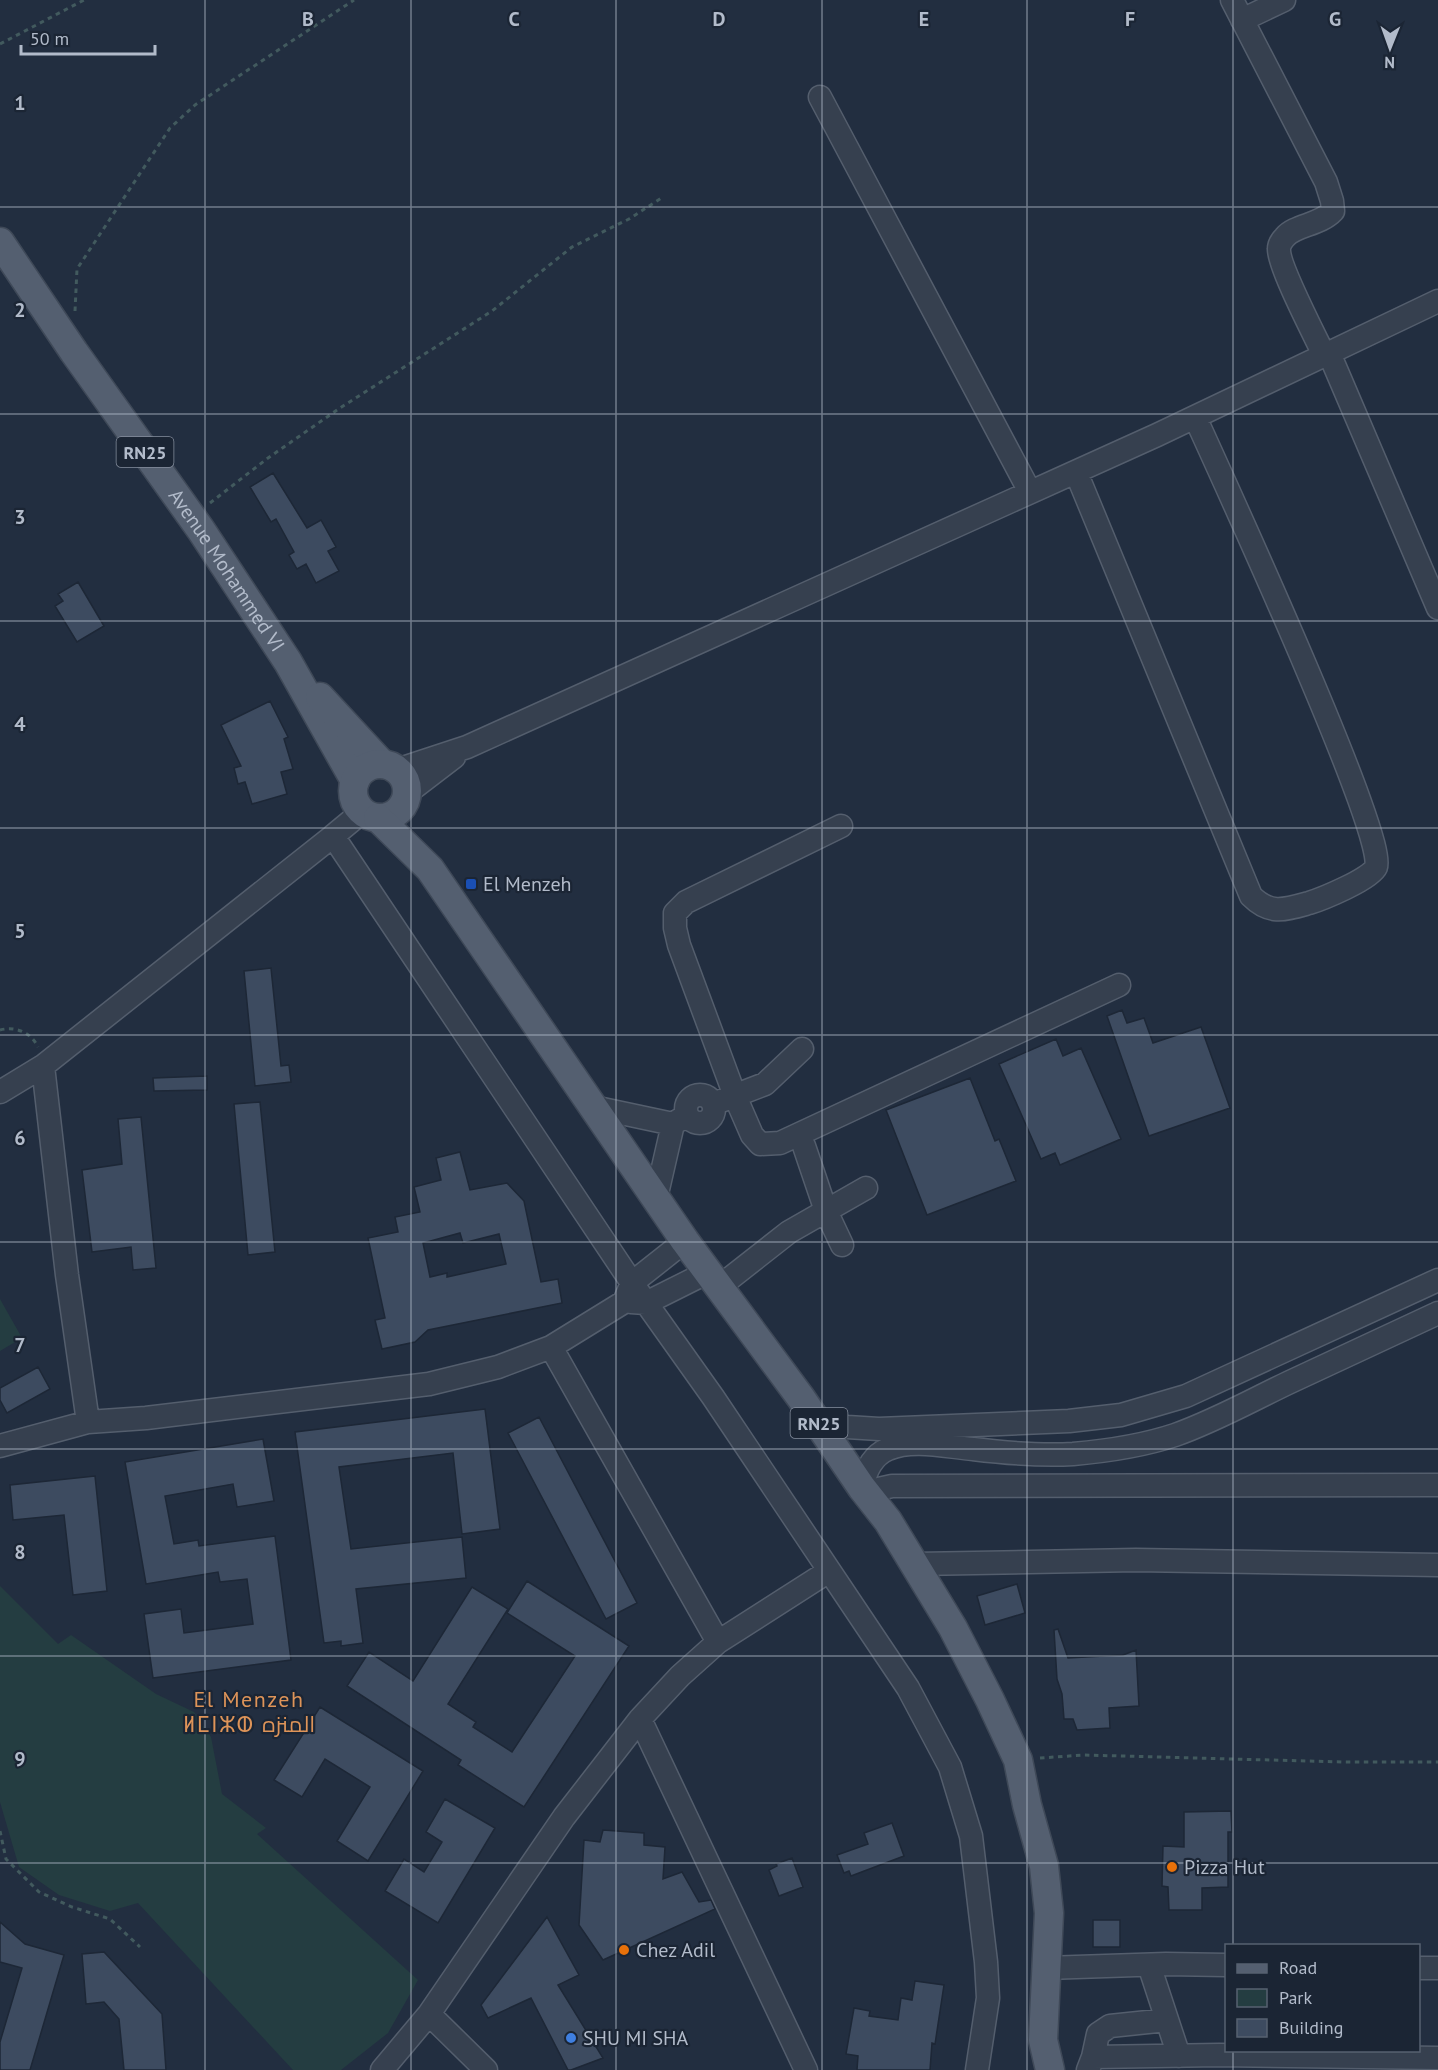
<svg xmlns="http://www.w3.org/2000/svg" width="1438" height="2070" viewBox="0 0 1438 2070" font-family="'PT Sans',Cairo,'Noto Sans Tifinagh',sans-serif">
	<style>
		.green { fill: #243d41 }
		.building { fill: #3d4b60; stroke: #1d2736; stroke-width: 1.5; fill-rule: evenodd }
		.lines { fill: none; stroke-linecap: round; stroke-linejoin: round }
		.minor-casing { stroke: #545e6d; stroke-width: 25 }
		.major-casing { stroke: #3f4958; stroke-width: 31 }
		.path { stroke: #425a5e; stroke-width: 3; stroke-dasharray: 4.5 4.5; stroke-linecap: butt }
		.minor { stroke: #36404f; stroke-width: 22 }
		.major { stroke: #545f70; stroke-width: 28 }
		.grid { fill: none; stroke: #b2bbca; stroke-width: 1.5; stroke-opacity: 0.55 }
		.transit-dot { fill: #1a4fb4; stroke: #1b2534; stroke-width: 2 }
		.food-dot { fill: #e8710a; stroke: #1b2534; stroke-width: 2 }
		.shop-dot { fill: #3f7fe0; stroke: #1b2534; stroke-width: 2 }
		.labels { text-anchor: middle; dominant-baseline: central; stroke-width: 4.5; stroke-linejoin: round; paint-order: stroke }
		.shield { fill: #1b2534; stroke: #858e9d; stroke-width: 1.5 }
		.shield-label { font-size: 18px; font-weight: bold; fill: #b2bbca }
		.street-label { font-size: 20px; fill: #b2bbca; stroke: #1b2534 }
		.poi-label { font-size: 20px; fill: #b2bbca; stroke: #1b2534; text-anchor: start }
		.quarter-label { font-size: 22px; letter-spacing: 1.5px; fill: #de9459; stroke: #1b2534 }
		.grid-label { font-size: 20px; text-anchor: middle; font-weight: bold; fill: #b2bbca; stroke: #1b2534; stroke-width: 4.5; stroke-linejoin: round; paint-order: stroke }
	</style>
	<rect width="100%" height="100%" fill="#222e40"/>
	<path class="green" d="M 0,1299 L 22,1338 L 0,1351 Z
		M 0,1586 L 58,1644 L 71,1635 L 156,1694 L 194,1712 L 211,1737 L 222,1794 L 266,1828 L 257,1834 L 418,1980 L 388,2033 L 341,2070 L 293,2070 L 138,1903 L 110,1911 L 59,1895 L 19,1867 L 0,1802 Z"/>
	<path class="building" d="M 273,473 L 307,528 L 321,520 L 336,547 L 328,551 L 339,571 L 316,583 L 306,564 L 297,569 L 289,555 L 294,552 L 276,519 L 271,522 L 250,487 Z
		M 78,582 L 104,626 L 77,642 L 55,606 L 63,601 L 58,594 Z
		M 270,701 L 288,737 L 284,739 L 293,769 L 281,772 L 287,794 L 252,804 L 245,782 L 238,784 L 234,768 L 241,766 L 221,725 Z
		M 271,968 L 281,1066 L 289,1065 L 291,1082 L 255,1086 L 244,971 Z
		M 1122,1010 L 1127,1023 L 1144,1018 L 1153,1043 L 1201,1027 L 1230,1108 L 1149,1136 L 1107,1016 Z
		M 1056,1039 L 1063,1056 L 1081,1048 L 1121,1139 L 1060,1165 L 1055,1153 L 1041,1159 L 999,1064 Z
		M 207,1076 L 207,1090 L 154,1091 L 153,1078 Z
		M 970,1078 L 995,1141 L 999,1139 L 1016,1181 L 927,1215 L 886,1110 Z
		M 260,1102 L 275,1252 L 248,1255 L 234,1104 Z
		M 141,1117 L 156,1268 L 133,1270 L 131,1247 L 92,1252 L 82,1170 L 122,1164 L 118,1119 Z
		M 460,1152 L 470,1190 L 507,1183 L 524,1201 L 541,1282 L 558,1279 L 562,1303 L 428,1330 L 415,1342 L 382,1349 L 375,1320 L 385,1318 L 368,1238 L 398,1232 L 395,1217 L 420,1212 L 414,1187 L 441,1180 L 436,1158 ZM 460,1233 L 463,1243 L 499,1234 L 506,1264 L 447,1277 L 447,1273 L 430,1277 L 423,1243 Z
		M 38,1367 L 50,1389 L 7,1413 L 0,1400 L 0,1388 Z
		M 485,1409 L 500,1529 L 462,1534 L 453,1453 L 339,1467 L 351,1549 L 462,1537 L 466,1578 L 356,1589 L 363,1643 L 341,1646 L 341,1641 L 324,1643 L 295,1432 Z
		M 539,1417 L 637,1603 L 606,1619 L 508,1433 Z
		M 263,1439 L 274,1501 L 237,1507 L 233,1484 L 165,1496 L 174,1544 L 198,1540 L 199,1546 L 275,1536 L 291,1660 L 153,1678 L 144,1614 L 181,1609 L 184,1633 L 253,1624 L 247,1579 L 220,1582 L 218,1572 L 146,1584 L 125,1462 Z
		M 95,1476 L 107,1591 L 73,1595 L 64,1515 L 13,1520 L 10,1485 Z
		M 527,1581 L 629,1646 L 524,1807 L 458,1765 L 461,1760 L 347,1686 L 369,1652 L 413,1681 L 472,1587 L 508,1609 L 448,1704 L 476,1722 L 473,1727 L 512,1752 L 575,1656 L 507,1613 Z
		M 1017,1584 L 1025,1613 L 985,1625 L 977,1596 Z
		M 1058,1629 L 1068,1658 L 1123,1655 L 1136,1650 L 1139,1706 L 1109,1708 L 1110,1728 L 1077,1730 L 1073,1719 L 1064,1719 L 1062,1694 L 1057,1679 L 1054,1630 Z
		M 320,1707 L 423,1771 L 368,1861 L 337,1841 L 370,1787 L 325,1759 L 302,1797 L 274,1780 Z
		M 445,1799 L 495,1828 L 438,1923 L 385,1891 L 404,1859 L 424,1872 L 442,1842 L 426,1832 Z
		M 1231,1811 L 1232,1832 L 1228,1832 L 1228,1887 L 1202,1888 L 1202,1910 L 1169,1910 L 1168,1887 L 1162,1886 L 1163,1846 L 1184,1847 L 1184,1812 Z
		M 892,1823 L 904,1856 L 851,1876 L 849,1871 L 844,1873 L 837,1855 L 868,1844 L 864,1833 Z
		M 603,1830 L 644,1833 L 644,1845 L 665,1847 L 663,1879 L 682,1872 L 699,1902 L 711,1900 L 715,1909 L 603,1960 L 579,1925 L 584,1840 L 600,1842 Z
		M 792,1858 L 803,1887 L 779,1896 L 769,1870 L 777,1866 L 776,1864 Z
		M 547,1917 L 579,1975 L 558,1985 L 603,2058 L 571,2070 L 568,2070 L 531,1998 L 488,2018 L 481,2005 Z
		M 1093,1920 L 1120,1920 L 1120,1947 L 1093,1947 Z
		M 0,1922 L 25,1944 L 64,1955 L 30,2070 L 0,2070 L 0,2042 L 22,1968 L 0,1962 Z
		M 104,1952 L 162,2014 L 166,2070 L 124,2070 L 119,2019 L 104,2002 L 86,2004 L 82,1954 Z
		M 915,1981 L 944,1985 L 935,2044 L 932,2043 L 930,2070 L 857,2070 L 858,2056 L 846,2054 L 854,2008 L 870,2011 L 869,2016 L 898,2020 L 901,1998 L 912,2000 Z"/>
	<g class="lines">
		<defs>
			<path id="minor" d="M 1232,0 L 1326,182 L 1332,201 L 1333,211 C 1320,225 1295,225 1285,237 C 1282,240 1279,245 1279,249 C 1278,265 1315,336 1324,355
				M 1242,20 L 1284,0
				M 820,97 L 1030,492
				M 1329,353 L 1438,608
				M 1076,472 L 1251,896 C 1270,915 1284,910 1309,903 C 1322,899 1371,879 1376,867 C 1388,837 1219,470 1195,417
				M 397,770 L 467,747 L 1157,435 L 1438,301
				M 407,793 L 454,757
				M 841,826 L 686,902 L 675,913 L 675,928 L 679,945 L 735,1096 L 752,1135 L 760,1144 L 780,1143 L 1119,985
				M 333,836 L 362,812
				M 43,1066 L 67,1275 L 88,1422
				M 0,1092 L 43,1066 L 333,836 L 632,1283 L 713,1397 L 908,1688 L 950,1767 L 971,1836 L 986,1962 L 988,1998 L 977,2070
				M686 1109a14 14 0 1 1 28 0a14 14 0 1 1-28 0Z
				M 713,1104 L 765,1084 L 802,1049
				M 593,1107 L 673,1124
				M 804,1146 L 826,1211 L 842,1245
				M 656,1198 L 673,1124 L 687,1115
				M 719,1287 L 789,1232 L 866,1188
				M 631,1302 L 646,1303 L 708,1272
				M 551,1347 L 718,1642
				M 816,1419 L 847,1427 L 879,1429 L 1069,1421 L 1121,1415 L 1186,1396 L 1438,1280
				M 0,1446 L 88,1422 L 146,1418 L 429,1384 L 498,1367 L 551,1347 L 624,1302 L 632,1283 L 685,1241
				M 862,1488 C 865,1472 871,1456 888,1449 C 913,1438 947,1447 973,1449 C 1006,1453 1039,1456 1073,1454 C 1107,1451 1142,1446 1175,1435 C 1215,1421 1252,1400 1290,1382 C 1340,1359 1389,1336 1438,1313
				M 865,1492 L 892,1486 L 1438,1485
				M 916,1564 L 1136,1560 L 1438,1565
				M 640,1719 L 806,2070
				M 1149,1965 L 1179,2056
				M 1046,1968 L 1166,1964 L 1226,1965
				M 1418,1968 L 1438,1968
				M 429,2014 L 486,2070
				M 1093,2057 L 1098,2034 L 1110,2026 L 1167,2020
				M 382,2070 L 429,2014 L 564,1817 L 640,1719 L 680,1676 L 718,1642 L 829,1571
				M 1088,2070 L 1093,2057 L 1219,2055 L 1438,2058"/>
			<g id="major">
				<path id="s1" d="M 0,242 L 74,352 L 201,530 L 288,662 L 355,781"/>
				<path d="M 320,697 L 382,764"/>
				<circle cx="380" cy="791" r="27"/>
				<path d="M 378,818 L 430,869 L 685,1241 L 801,1398 L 862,1488 L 888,1521 L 953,1628 L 990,1700 L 1018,1760 L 1027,1805 L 1044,1866 L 1049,1913 L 1043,2040 L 1050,2070"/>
			</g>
		</defs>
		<use href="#minor" class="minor-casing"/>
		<use href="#major" class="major-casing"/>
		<path class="path" d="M 0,44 L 84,0
			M 75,311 L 77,269 L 170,128 L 195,105 L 354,0
			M 210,503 L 268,458 L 340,408 L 492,311 L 572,247 L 629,219 L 663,197
			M 0,1030 C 15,1026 31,1032 38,1047
			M 1040,1758 L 1084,1755 L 1344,1762 L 1438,1762
			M 0,1831 L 6,1859 L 39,1892 L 72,1907 L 110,1919 L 140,1947"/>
		<use href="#minor" class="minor"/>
		<use href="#major" class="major"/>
	</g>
	<path class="grid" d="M 205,0 L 205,2070M 411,0 L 411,2070M 616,0 L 616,2070M 822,0 L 822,2070M 1027,0 L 1027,2070M 1233,0 L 1233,1946M 0,207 L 1438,207M 0,414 L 1438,414M 0,621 L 1438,621M 0,828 L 1438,828M 0,1035 L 1438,1035M 0,1242 L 1438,1242M 0,1449 L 1438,1449M 0,1656 L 1438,1656M 0,1863 L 1438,1863M 1233,2050 L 1233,2070"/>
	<rect class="transit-dot" x="465" y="878" width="12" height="12" rx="3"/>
	<g class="food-dot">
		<circle cx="1172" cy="1867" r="6"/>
		<circle cx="624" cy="1950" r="6"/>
	</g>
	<circle class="shop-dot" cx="571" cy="2038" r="6"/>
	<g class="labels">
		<g class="shield">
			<rect x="116.5" y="437" width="57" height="30" rx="4.5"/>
			<rect x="790.5" y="1408" width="57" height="30" rx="4.5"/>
		</g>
		<g class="shield-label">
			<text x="145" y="452">RN25</text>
			<text x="819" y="1423">RN25</text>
		</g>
		<g class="street-label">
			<text stroke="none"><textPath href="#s1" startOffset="399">Avenue Mohammed VI</textPath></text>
		</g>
		<g class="poi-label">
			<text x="483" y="884">El Menzeh</text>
			<text x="1184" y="1867">Pizza Hut</text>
			<text x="636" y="1950">Chez Adil</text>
			<text x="583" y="2038">SHU MI SHA</text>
		</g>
		<g class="quarter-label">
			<text x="249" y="1699">El Menzeh<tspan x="249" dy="25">ⵍⵎⵏⵣⵀ المنزه</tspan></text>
		</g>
	</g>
	<g class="grid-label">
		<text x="308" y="26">B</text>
		<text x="514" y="26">C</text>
		<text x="719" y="26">D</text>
		<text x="924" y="26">E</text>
		<text x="1130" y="26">F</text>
		<text x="1335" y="26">G</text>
		<text x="20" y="110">1</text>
		<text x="20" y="317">2</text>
		<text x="20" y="524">3</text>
		<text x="20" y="731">4</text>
		<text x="20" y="938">5</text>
		<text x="20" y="1145">6</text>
		<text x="20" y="1352">7</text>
		<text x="20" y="1559">8</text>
		<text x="20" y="1766">9</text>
	</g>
	<rect x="1225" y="1944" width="195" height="108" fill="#1b2534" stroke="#576170" stroke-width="1.5"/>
	<rect x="1237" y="1964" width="30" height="9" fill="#545f70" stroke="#576170" stroke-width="1.5"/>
	<text x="1279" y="1974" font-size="18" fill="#b2bbca">Road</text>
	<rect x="1237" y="1989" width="30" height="18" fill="#243d41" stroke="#576170" stroke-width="1.5"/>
	<text x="1279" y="2004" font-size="18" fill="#b2bbca">Park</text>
	<rect x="1237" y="2019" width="30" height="18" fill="#3d4b60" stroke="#576170" stroke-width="1.5"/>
	<text x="1279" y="2034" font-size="18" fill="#b2bbca">Building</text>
	<g transform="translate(1390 48) rotate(181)" stroke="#1b2534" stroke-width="4.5" paint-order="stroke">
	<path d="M0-4.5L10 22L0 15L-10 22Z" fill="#b2bbca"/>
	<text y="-9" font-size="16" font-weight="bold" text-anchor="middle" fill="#b2bbca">N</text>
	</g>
	<path d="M21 45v9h134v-9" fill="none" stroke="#b2bbca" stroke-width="3"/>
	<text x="30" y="45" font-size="18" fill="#b2bbca" stroke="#1b2534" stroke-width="4.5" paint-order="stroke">50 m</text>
</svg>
